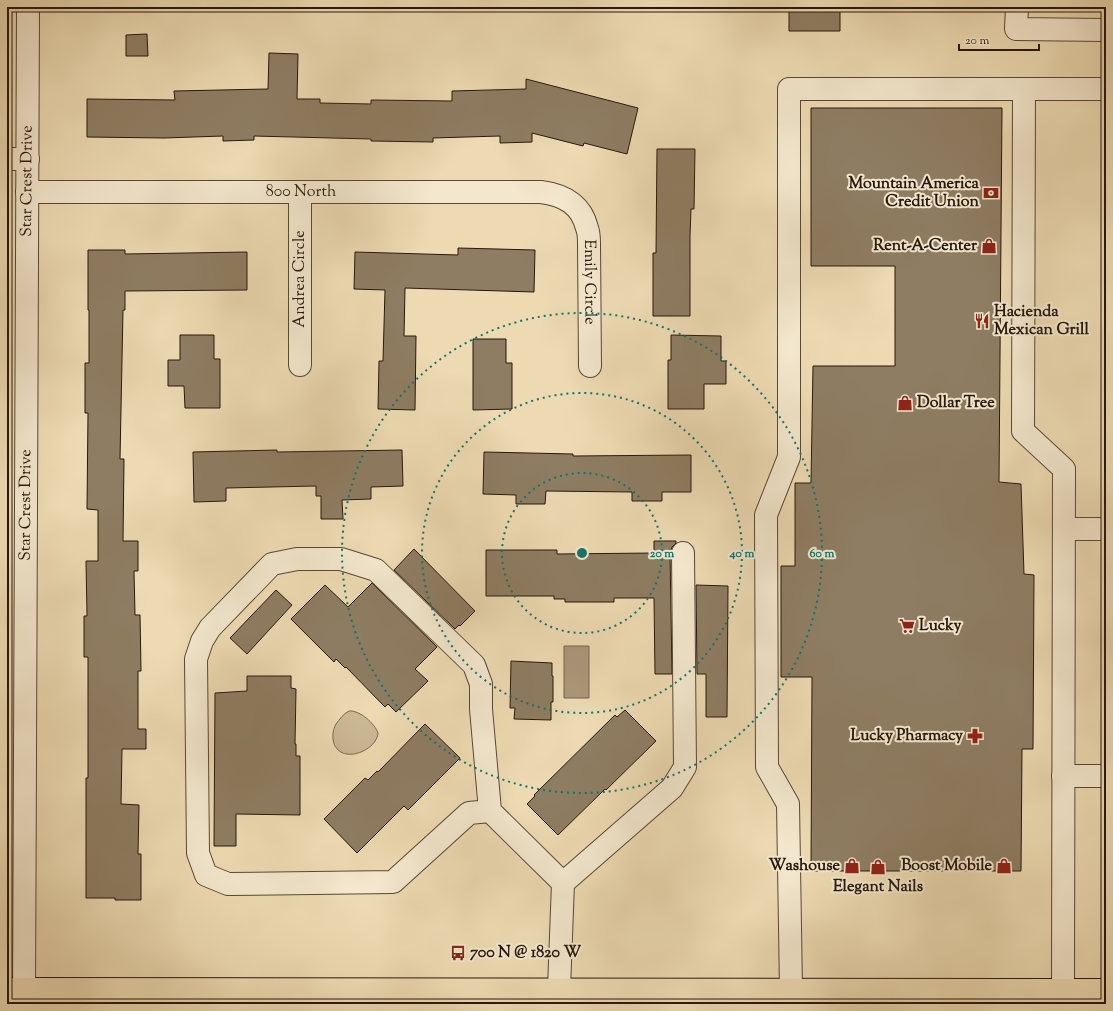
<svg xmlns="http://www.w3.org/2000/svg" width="1113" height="1011" viewBox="0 0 1113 1011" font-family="'Sorts Mill Goudy',serif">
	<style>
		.green { fill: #cbb996; stroke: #796852 }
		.water { fill: #aa987a; stroke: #76654e }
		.building { fill: #8e7d63; stroke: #27180d }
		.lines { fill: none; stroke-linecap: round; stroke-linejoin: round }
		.minor-casing { stroke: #584836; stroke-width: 24 }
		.major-casing { stroke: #27180d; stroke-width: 24 }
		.minor { stroke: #f3e7cd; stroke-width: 22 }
		.major { stroke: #eddab2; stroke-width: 22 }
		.ring { fill: none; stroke: #0f766e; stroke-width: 2; stroke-dasharray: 2 4 }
		.labels { text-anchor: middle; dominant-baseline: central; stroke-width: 4; stroke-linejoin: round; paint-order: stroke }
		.street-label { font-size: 16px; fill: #27180d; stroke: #f3e7cd }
		.poi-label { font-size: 16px; font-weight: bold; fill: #27180d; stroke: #f3e7cd; text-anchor: end }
		.centre { fill: #0f766e; stroke: #f3e7cd; stroke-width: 2 }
		.ring-label { font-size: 12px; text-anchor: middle; font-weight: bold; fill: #0f766e; stroke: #f3e7cd; stroke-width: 4; stroke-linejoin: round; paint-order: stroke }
	</style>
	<rect width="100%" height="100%" fill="#eddab2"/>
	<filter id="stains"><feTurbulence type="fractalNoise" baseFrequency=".005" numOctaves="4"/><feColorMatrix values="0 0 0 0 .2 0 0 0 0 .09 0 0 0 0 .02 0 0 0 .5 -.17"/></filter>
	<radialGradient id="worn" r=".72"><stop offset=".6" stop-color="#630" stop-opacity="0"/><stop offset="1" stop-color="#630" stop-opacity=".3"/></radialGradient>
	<path class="green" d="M 349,711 C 360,710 375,724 378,733 C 377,746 359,756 347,754 C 332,752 330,735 336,724 C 340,719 343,714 349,711 Z"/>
	<path class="water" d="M 564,646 L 589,646 L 589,698 L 564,698 Z"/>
	<path class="building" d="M 789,7 L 840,7 L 840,31 L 789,31 Z
		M 147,34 L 148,56 L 126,56 L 126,35 Z
		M 269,53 L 298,54 L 297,99 L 320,99 L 320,103 L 371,104 L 371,100 L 452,101 L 452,91 L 526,89 L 526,79 L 638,108 L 627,154 L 584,143 L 583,146 L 532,133 L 532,142 L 500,143 L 500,136 L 433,138 L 433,142 L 371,141 L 371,139 L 254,136 L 254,140 L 223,141 L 223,136 L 164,138 L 87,137 L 87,99 L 175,100 L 174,91 L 268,89 Z
		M 811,108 L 1002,108 L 999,482 L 1021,484 L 1024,574 L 1034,575 L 1033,749 L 1022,749 L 1021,871 L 811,871 L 812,677 L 781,677 L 781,566 L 795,566 L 795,483 L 811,483 L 813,366 L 895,366 L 895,266 L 811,266 Z
		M 657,149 L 695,149 L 694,209 L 691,209 L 690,236 L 690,316 L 653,316 L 653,253 L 656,253 Z
		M 458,248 L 535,250 L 534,292 L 405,288 L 404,336 L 416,336 L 415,410 L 378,409 L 379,361 L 383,361 L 385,290 L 354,289 L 355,252 L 458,255 Z
		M 88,250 L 125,250 L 125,254 L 247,252 L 247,290 L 125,291 L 125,310 L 123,310 L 120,459 L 124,459 L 123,541 L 138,541 L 138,571 L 134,571 L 135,615 L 140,615 L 141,671 L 138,671 L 138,729 L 146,729 L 146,749 L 122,749 L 121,804 L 139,805 L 138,854 L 141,854 L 141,900 L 115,900 L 115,898 L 86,898 L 86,778 L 88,778 L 88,657 L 84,657 L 84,616 L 87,616 L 86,561 L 98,561 L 98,510 L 87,509 L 88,413 L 85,413 L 85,363 L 89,363 L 89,310 L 88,310 Z
		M 180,335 L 214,335 L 214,359 L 220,359 L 220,408 L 185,408 L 184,386 L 168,386 L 168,360 L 180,360 Z
		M 671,335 L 721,336 L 721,361 L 726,361 L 726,384 L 704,384 L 704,409 L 668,409 L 668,360 L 671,360 Z
		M 473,339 L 506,339 L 506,363 L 512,363 L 512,409 L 473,410 Z
		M 277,450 L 277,452 L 402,450 L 403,486 L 371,487 L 371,499 L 342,500 L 343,519 L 321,519 L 321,496 L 316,496 L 316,486 L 226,488 L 226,501 L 194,502 L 193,452 Z
		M 484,452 L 573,454 L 573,456 L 691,455 L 691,492 L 662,492 L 662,501 L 632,501 L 632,492 L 546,491 L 545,504 L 516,504 L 516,495 L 483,494 Z
		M 654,541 L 676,541 L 676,543 L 672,547 L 670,553 L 672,674 L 655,674 L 654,598 L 614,598 L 614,602 L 565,602 L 565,599 L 554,599 L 554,596 L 486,596 L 486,550 L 557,550 L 557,554 L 654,553 Z
		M 414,549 L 475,611 L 460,626 L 459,625 L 455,629 L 394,570 Z
		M 372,583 L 437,647 L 415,669 L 428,681 L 396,712 L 388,704 L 385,707 L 346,667 L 345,668 L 336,659 L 334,662 L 291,619 L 325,585 L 348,607 Z
		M 696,585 L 728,586 L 727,717 L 706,717 L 706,674 L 697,674 Z
		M 276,590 L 292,605 L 247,654 L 230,638 Z
		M 511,661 L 552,663 L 552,676 L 553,676 L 553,702 L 551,702 L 551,720 L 514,719 L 515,708 L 510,708 Z
		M 247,676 L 291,676 L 291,688 L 296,689 L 295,744 L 296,744 L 296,756 L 300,756 L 300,815 L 236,814 L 236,846 L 214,846 L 215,693 L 247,691 Z
		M 625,710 L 656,741 L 606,790 L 605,789 L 558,835 L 527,804 L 535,796 L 534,795 L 615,715 L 617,717 Z
		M 425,724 L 460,758 L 408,810 L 404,806 L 357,853 L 324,819 L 365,778 L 368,780 L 377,771 L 378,772 Z"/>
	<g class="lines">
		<defs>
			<g id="minor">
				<path d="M 1017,7 L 1016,29 L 1106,30"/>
				<path d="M 7,159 L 28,159"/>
				<path id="s1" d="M 27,192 L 541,192 C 564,195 581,204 587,228 C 589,233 589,239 589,244 L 590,366"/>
				<path d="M 300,192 L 300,365"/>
				<path d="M 1064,529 L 1106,529"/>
				<path d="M 1063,776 L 1106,776"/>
				<path d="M 490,811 L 481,709 L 481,684 L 474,665 L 376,570 L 341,559 L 297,559 L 272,564 L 210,628 L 202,641 L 196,659 L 198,853 L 206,875 L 228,884 L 393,882 L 469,813 L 490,811 L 563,883 L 559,989"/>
				<path d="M 563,883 L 672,788 L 685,767 L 683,553"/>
				<path d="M 791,989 L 788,804 L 767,767 L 766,515 L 789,457 L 789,89 L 1024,89"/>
				<path d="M 1063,990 L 1064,469 L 1023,431 L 1024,89 L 1106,89"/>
				<path id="s2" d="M 24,1004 L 28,7"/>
			</g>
			<path id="major" d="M 7,989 L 1106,990"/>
		</defs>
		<use href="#minor" class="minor-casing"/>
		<use href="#major" class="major-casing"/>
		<use href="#minor" class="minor"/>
		<use href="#major" class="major"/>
	</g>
	<g class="ring">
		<circle cx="582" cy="553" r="80"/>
		<circle cx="582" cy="553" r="160"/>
		<circle cx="582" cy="553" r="240"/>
	</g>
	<defs>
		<symbol id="bank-bare" viewBox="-9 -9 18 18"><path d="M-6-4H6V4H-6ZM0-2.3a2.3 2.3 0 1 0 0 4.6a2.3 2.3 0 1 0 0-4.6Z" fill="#8f2418" stroke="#f3e7cd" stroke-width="2.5" paint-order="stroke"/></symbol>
		<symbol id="shop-bare" viewBox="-9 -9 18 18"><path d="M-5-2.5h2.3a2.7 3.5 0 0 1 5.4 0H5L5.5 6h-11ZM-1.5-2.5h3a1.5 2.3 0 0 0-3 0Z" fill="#8f2418" stroke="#f3e7cd" stroke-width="2.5" paint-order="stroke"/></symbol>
		<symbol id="restaurant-bare" viewBox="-9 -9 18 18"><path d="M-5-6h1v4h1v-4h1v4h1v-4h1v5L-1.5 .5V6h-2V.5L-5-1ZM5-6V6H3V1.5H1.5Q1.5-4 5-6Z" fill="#8f2418" stroke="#f3e7cd" stroke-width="2.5" paint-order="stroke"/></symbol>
		<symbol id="supermarket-bare" viewBox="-9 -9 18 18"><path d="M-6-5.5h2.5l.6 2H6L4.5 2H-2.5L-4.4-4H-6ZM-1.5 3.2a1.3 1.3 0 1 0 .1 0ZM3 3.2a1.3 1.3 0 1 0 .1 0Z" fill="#8f2418" stroke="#f3e7cd" stroke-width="2.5" paint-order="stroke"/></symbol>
		<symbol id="pharmacy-bare" viewBox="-9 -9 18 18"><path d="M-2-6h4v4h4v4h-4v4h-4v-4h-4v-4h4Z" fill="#8f2418" stroke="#f3e7cd" stroke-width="2.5" paint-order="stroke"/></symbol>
		<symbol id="bus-bare" viewBox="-9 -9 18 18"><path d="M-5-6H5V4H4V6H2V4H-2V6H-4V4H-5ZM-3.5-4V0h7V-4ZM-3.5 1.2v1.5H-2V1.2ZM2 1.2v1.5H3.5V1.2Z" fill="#8f2418" stroke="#f3e7cd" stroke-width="2.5" paint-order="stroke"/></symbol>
	</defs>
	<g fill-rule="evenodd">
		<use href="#bank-bare" x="980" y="182" width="22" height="22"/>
		<use href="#shop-bare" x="978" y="235" width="22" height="22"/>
		<use href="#restaurant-bare" x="971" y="310" width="22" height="22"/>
		<use href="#shop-bare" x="894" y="392" width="22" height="22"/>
		<use href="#supermarket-bare" x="896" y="615" width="22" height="22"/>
		<use href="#pharmacy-bare" x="964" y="725" width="22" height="22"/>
		<use href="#shop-bare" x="841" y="855" width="22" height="22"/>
		<use href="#shop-bare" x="993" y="855" width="22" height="22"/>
		<use href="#shop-bare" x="867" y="856" width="22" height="22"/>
		<use href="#bus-bare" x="447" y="942" width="22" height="22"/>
	</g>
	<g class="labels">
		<g class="street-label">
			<text stroke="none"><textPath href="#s2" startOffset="823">Star Crest Drive</textPath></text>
			<text stroke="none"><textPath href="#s1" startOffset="274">800 North</textPath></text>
			<text transform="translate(300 279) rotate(-90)">Andrea Circle</text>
			<text stroke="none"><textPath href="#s1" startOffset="631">Emily Circle</textPath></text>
			<text stroke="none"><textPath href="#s2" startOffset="499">Star Crest Drive</textPath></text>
		</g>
		<g class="poi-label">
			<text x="979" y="184">Mountain America<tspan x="979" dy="18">Credit Union</tspan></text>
			<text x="977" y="246">Rent-A-Center</text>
			<text x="994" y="312" text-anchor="start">Hacienda<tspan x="994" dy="18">Mexican Grill</tspan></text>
			<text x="917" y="403" text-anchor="start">Dollar Tree</text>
			<text x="919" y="626" text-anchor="start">Lucky</text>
			<text x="963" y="736">Lucky Pharmacy</text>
			<text x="840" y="866">Washouse</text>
			<text x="992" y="866">Boost Mobile</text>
			<text x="878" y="887" text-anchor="middle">Elegant Nails</text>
			<text x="470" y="953" text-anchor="start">700 N @ 1820 W</text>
		</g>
	</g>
	<circle cx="582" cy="553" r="6" class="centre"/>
	<g class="ring-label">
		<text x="662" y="557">20 m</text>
		<text x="742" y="557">40 m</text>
		<text x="822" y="557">60 m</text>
	</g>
	<rect width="1113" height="1011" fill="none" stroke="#eddab2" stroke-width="24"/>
	<rect x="8" y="8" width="1097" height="995" fill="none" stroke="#27180d" stroke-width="2"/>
	<rect x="12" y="12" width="1089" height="987" fill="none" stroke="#27180d"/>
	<path d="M959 44v6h80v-6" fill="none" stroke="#27180d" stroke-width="2"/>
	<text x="965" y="44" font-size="12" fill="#27180d" stroke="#f3e7cd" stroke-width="3" paint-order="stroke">20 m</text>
	<rect width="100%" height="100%" filter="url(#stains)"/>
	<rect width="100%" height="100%" fill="url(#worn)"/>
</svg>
